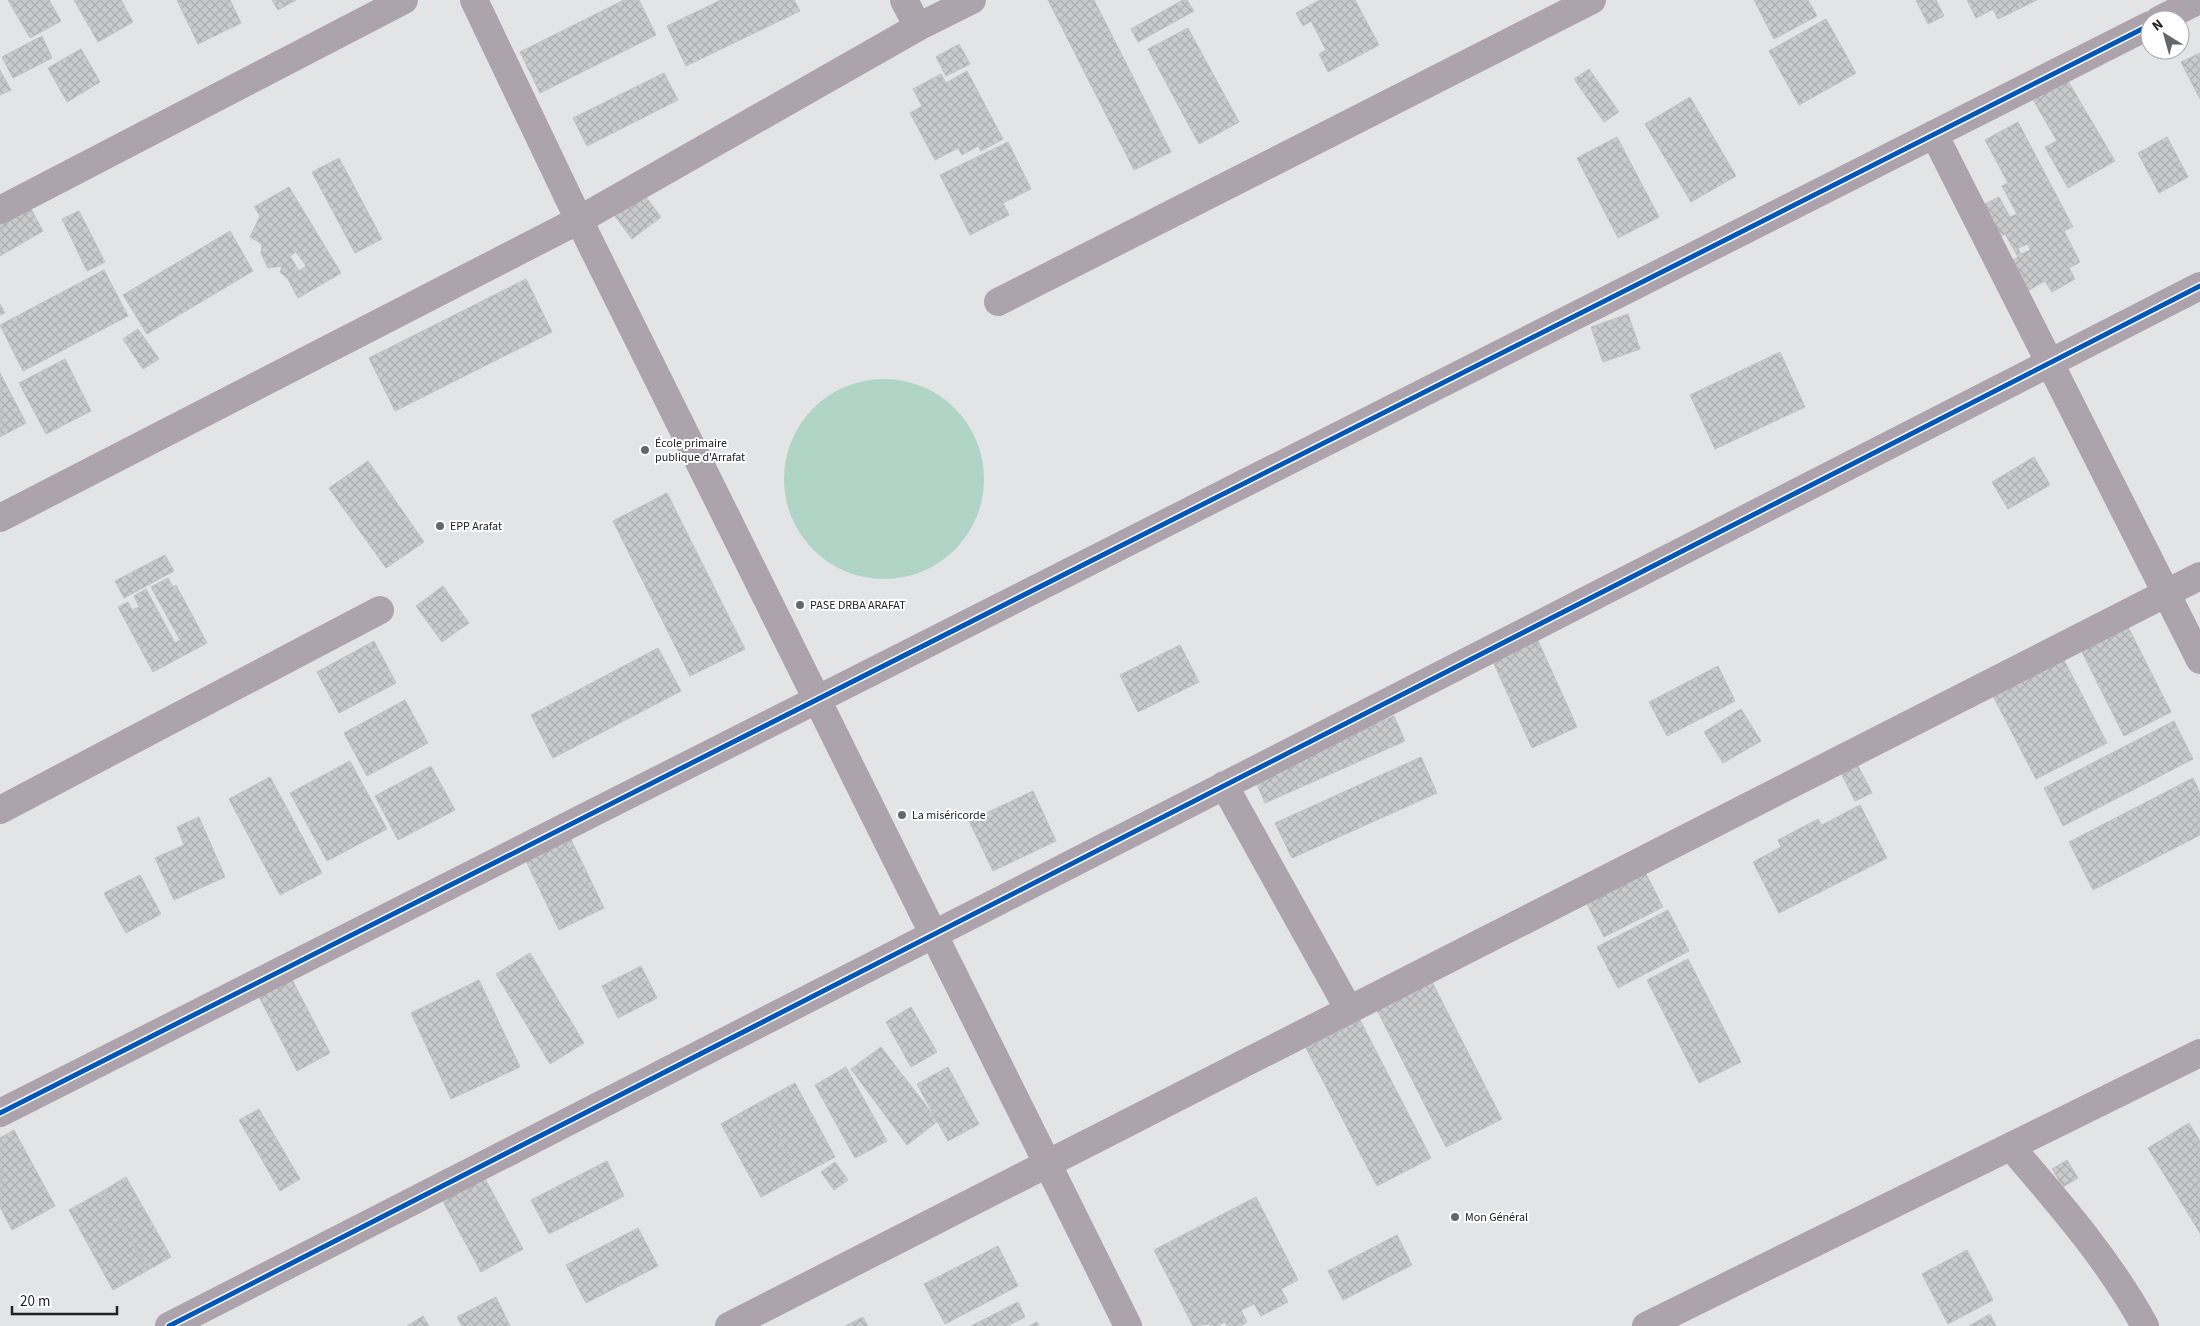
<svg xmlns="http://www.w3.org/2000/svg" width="2200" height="1326" viewBox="0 0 2200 1326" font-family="'Source Sans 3',sans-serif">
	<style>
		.grass { fill: #b0d4c5 }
		.building { fill: url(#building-cross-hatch); stroke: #c1c2c3; fill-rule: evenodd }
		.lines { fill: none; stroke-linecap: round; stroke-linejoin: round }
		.minor { stroke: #ada3ac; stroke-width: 28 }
		.cycleway-casing { stroke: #fff; stroke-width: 8 }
		.cycleway { stroke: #0057b8; stroke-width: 5 }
		.poi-dot { fill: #656667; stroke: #fff; stroke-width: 2 }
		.labels { text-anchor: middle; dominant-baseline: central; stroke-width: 4; stroke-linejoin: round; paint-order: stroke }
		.poi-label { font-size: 12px; fill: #212223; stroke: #fff; text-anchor: start }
	</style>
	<defs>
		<pattern id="building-cross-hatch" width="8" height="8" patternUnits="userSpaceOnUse" patternTransform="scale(1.25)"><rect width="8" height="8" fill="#c9cacb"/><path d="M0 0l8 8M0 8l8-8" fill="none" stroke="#acadae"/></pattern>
	</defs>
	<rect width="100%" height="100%" fill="#e3e4e5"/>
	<path class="grass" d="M784 479a100 100 0 1 1 200 0a100 100 0 1 1-200 0Z"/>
	<path class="building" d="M 8,0 L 49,0 L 61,21 L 30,38 Z
		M 74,0 L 121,0 L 133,22 L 98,42 Z
		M 177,0 L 230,0 L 241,23 L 198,44 Z
		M 272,0 L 296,0 L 278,10 Z
		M 624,0 L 639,0 L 656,35 L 540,93 L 520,52 Z
		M 721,0 L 794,0 L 800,11 L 686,66 L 667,26 Z
		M 1048,0 L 1094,0 L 1171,152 L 1134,170 Z
		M 1183,0 L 1187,0 L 1194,11 L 1138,42 L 1131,29 Z
		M 1320,0 L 1355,0 L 1379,45 L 1328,72 L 1319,54 L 1326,50 L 1311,21 L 1303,26 L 1296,13 Z
		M 1754,0 L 1808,0 L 1817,16 L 1774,39 Z
		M 1916,0 L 1936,0 L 1944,16 L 1928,24 Z
		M 1967,0 L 2037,0 L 1998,19 L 1993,9 L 1976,18 Z
		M 1826,19 L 1856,73 L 1799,105 L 1769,51 Z
		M 1188,28 L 1239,122 L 1199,144 L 1148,49 Z
		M 42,36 L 52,58 L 13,78 L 2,57 Z
		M 959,44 L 970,64 L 946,76 L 936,57 Z
		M 81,49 L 100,82 L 67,102 L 48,68 Z
		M 2200,53 L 2200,99 L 2181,62 Z
		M 1589,69 L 1619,112 L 1604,122 L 1574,79 Z
		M 0,70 L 11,90 L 0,95 Z
		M 967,71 L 1003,139 L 981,151 L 978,146 L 962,155 L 958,148 L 935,160 L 910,113 L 922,106 L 913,89 L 941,74 L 946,83 Z
		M 664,73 L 678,100 L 587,146 L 573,118 Z
		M 2065,76 L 2115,161 L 2068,188 L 2045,147 L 2057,141 L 2031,96 Z
		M 1690,97 L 1736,176 L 1691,202 L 1645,124 Z
		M 2018,122 L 2073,227 L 2064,231 L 2080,262 L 2069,268 L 2075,279 L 2052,292 L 2045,281 L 2029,290 L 2013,260 L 2018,257 L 2005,234 L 1998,238 L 1981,206 L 1999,197 L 2010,217 L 2017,214 L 2002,186 L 2008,183 L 1985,140 ZM 2028,244 L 2030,250 L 2021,254 L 2018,248 Z
		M 1617,137 L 1659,217 L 1618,238 L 1577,158 Z
		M 2167,137 L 2188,177 L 2159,193 L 2138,153 Z
		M 1008,142 L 1031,189 L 1003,203 L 1009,215 L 970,235 L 940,175 Z
		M 339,158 L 382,239 L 355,253 L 312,172 Z
		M 289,187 L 341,273 L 298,298 L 288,279 L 280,272 L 282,266 L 268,268 L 261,253 L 262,244 L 250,237 L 260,216 L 254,207 ZM 296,252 L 306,266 L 299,271 L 290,256 Z
		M 643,193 L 661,217 L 632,239 L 614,215 Z
		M 30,207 L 43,231 L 0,256 L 0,224 Z
		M 79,211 L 105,262 L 87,271 L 62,219 Z
		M 230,231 L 253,271 L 147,334 L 123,295 Z
		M 104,270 L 128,316 L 23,371 L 0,325 Z
		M 526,279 L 552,332 L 395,411 L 369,358 Z
		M 0,304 L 5,313 L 0,315 Z
		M 1628,314 L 1640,349 L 1603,362 L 1591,327 Z
		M 138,329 L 159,359 L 143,369 L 123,339 Z
		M 1780,352 L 1805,407 L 1715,449 L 1690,395 Z
		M 65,359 L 91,411 L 46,434 L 19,383 Z
		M 0,373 L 26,423 L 0,437 Z
		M 2034,457 L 2050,485 L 2008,509 L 1992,482 Z
		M 368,461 L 424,542 L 386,568 L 329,488 Z
		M 667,493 L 745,649 L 690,676 L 613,521 Z
		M 165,555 L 174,571 L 124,598 L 115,581 Z
		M 168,578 L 173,587 L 176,585 L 207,643 L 153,672 L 118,607 L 128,602 L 132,610 L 139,607 L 134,596 L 146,589 L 175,643 L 180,640 L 151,587 Z
		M 443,586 L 469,623 L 442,642 L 416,606 Z
		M 2126,623 L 2171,712 L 2124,736 L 2079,646 Z
		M 1535,634 L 1577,727 L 1532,748 L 1490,655 Z
		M 374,641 L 396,683 L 339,713 L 317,672 Z
		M 1180,645 L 1199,682 L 1138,712 L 1120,675 Z
		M 658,648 L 681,691 L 553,758 L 531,715 Z
		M 2064,660 L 2107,743 L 2036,779 L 1993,696 Z
		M 1718,666 L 1735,701 L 1667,736 L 1649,702 Z
		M 405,700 L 428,743 L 367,776 L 344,733 Z
		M 1741,709 L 1761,741 L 1723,763 L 1704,732 Z
		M 1394,716 L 1405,741 L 1265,803 L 1254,777 Z
		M 2174,721 L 2193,759 L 2063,826 L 2044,788 Z
		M 1421,757 L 1437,793 L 1292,858 L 1275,823 Z
		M 350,761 L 387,829 L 327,861 L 290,793 Z
		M 1857,764 L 1872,793 L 1855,801 L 1841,773 Z
		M 431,766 L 455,810 L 398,840 L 375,796 Z
		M 270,777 L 322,873 L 280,895 L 229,799 Z
		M 2193,778 L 2200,793 L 2200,835 L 2093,890 L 2069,842 Z
		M 1033,791 L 1056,841 L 993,871 L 969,821 Z
		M 1860,805 L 1887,858 L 1779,913 L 1753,862 L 1781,847 L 1778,840 L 1818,819 L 1822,825 Z
		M 199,817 L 225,877 L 174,900 L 155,858 L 184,845 L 177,827 Z
		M 562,821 L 604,908 L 559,930 L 517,842 Z
		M 1643,868 L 1663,907 L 1604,937 L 1584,898 Z
		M 140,875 L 161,914 L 126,933 L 104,893 Z
		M 1668,910 L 1689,951 L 1618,988 L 1597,947 Z
		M 530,953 L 584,1043 L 550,1064 L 496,974 Z
		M 1688,959 L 1741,1062 L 1699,1083 L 1647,980 Z
		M 285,966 L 330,1053 L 297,1071 L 252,983 Z
		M 641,966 L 657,998 L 618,1018 L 602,986 Z
		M 1430,978 L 1502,1119 L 1446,1147 L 1375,1006 Z
		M 479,980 L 520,1067 L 451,1099 L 411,1013 Z
		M 911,1007 L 937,1052 L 911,1067 L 886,1022 Z
		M 1360,1020 L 1431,1158 L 1377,1186 L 1306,1048 Z
		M 881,1047 L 938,1121 L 907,1145 L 851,1069 Z
		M 846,1067 L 887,1141 L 855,1158 L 815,1085 Z
		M 948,1067 L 979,1124 L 948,1141 L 917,1084 Z
		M 795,1083 L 835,1157 L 800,1176 L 760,1102 Z
		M 760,1102 L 800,1176 L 761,1197 L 721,1124 Z
		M 259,1109 L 300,1179 L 280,1191 L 239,1120 Z
		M 2189,1123 L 2200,1141 L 2200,1233 L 2148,1148 Z
		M 14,1130 L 55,1206 L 12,1230 L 0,1207 L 0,1138 Z
		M 474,1158 L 523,1249 L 481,1272 L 432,1181 Z
		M 2067,1160 L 2078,1178 L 2063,1187 L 2052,1169 Z
		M 607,1161 L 624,1196 L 549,1234 L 531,1200 Z
		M 835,1162 L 848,1180 L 834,1190 L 821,1172 Z
		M 126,1177 L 171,1257 L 148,1270 L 103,1191 Z
		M 103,1191 L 148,1270 L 113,1290 L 69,1210 Z
		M 1256,1197 L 1298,1280 L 1281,1289 L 1288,1302 L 1261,1316 L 1254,1304 L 1241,1310 L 1247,1322 L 1240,1326 L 1227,1326 L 1225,1322 L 1217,1326 L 1211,1326 L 1210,1324 L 1193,1326 L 1154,1250 Z
		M 638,1228 L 658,1266 L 586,1303 L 566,1265 Z
		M 1397,1235 L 1412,1265 L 1343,1300 L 1328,1271 Z
		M 998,1246 L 1018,1286 L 945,1324 L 924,1284 Z
		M 1967,1250 L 1993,1300 L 1948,1324 L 1922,1274 Z
		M 496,1297 L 510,1326 L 462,1326 L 457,1317 Z
		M 1018,1302 L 1025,1317 L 1007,1326 L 971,1326 Z
		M 1990,1314 L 1996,1326 L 1969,1326 Z
		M 423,1316 L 429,1326 L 407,1326 Z
		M 863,1317 L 868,1326 L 845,1326 Z
		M 1037,1322 L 1039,1326 L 1029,1326 Z"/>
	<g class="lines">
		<path class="minor" d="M 474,0 L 579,220 L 1128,1326
			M 904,0 L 918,27
			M 2159,20 L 2199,0
			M 1934,134 L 2200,660
			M 0,210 L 404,0
			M 998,302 L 1592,0
			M 0,518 L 579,220 L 918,27 L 972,0
			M 1224,785 L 1349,1010
			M 0,810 L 380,610
			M 0,1113 L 2150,25
			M 2011,1147 C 2060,1204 2109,1260 2145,1326
			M 169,1326 L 2200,286
			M 729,1326 L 2200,576
			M 1646,1326 L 2200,1053"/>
		<defs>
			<path id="cycleway" d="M 0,1113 L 2150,25
				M 169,1326 L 2200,286"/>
		</defs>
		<use href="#cycleway" class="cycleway-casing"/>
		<use href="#cycleway" class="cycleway"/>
	</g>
	<g class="poi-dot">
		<circle cx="645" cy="450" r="5"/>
		<circle cx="440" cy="526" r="5"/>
		<circle cx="800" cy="605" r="5"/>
		<circle cx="902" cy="815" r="5"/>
		<circle cx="1455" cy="1217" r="5"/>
	</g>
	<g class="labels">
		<g class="poi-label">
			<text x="655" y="443">École primaire<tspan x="655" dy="14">publique d'Arrafat</tspan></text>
			<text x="450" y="526">EPP Arafat</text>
			<text x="810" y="605">PASE DRBA ARAFAT</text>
			<text x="912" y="815">La miséricorde</text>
			<text x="1465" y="1217">Mon Général</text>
		</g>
	</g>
	<g transform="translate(2165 35) rotate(323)"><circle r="24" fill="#ffffff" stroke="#a6a7a7"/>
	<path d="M0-4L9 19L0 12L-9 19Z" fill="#656667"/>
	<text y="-8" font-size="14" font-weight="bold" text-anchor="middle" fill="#212223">N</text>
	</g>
	<path d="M12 1306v8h105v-8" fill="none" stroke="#212223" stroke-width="2.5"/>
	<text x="20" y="1306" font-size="15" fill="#212223" stroke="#ffffff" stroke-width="4" paint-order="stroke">20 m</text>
</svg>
